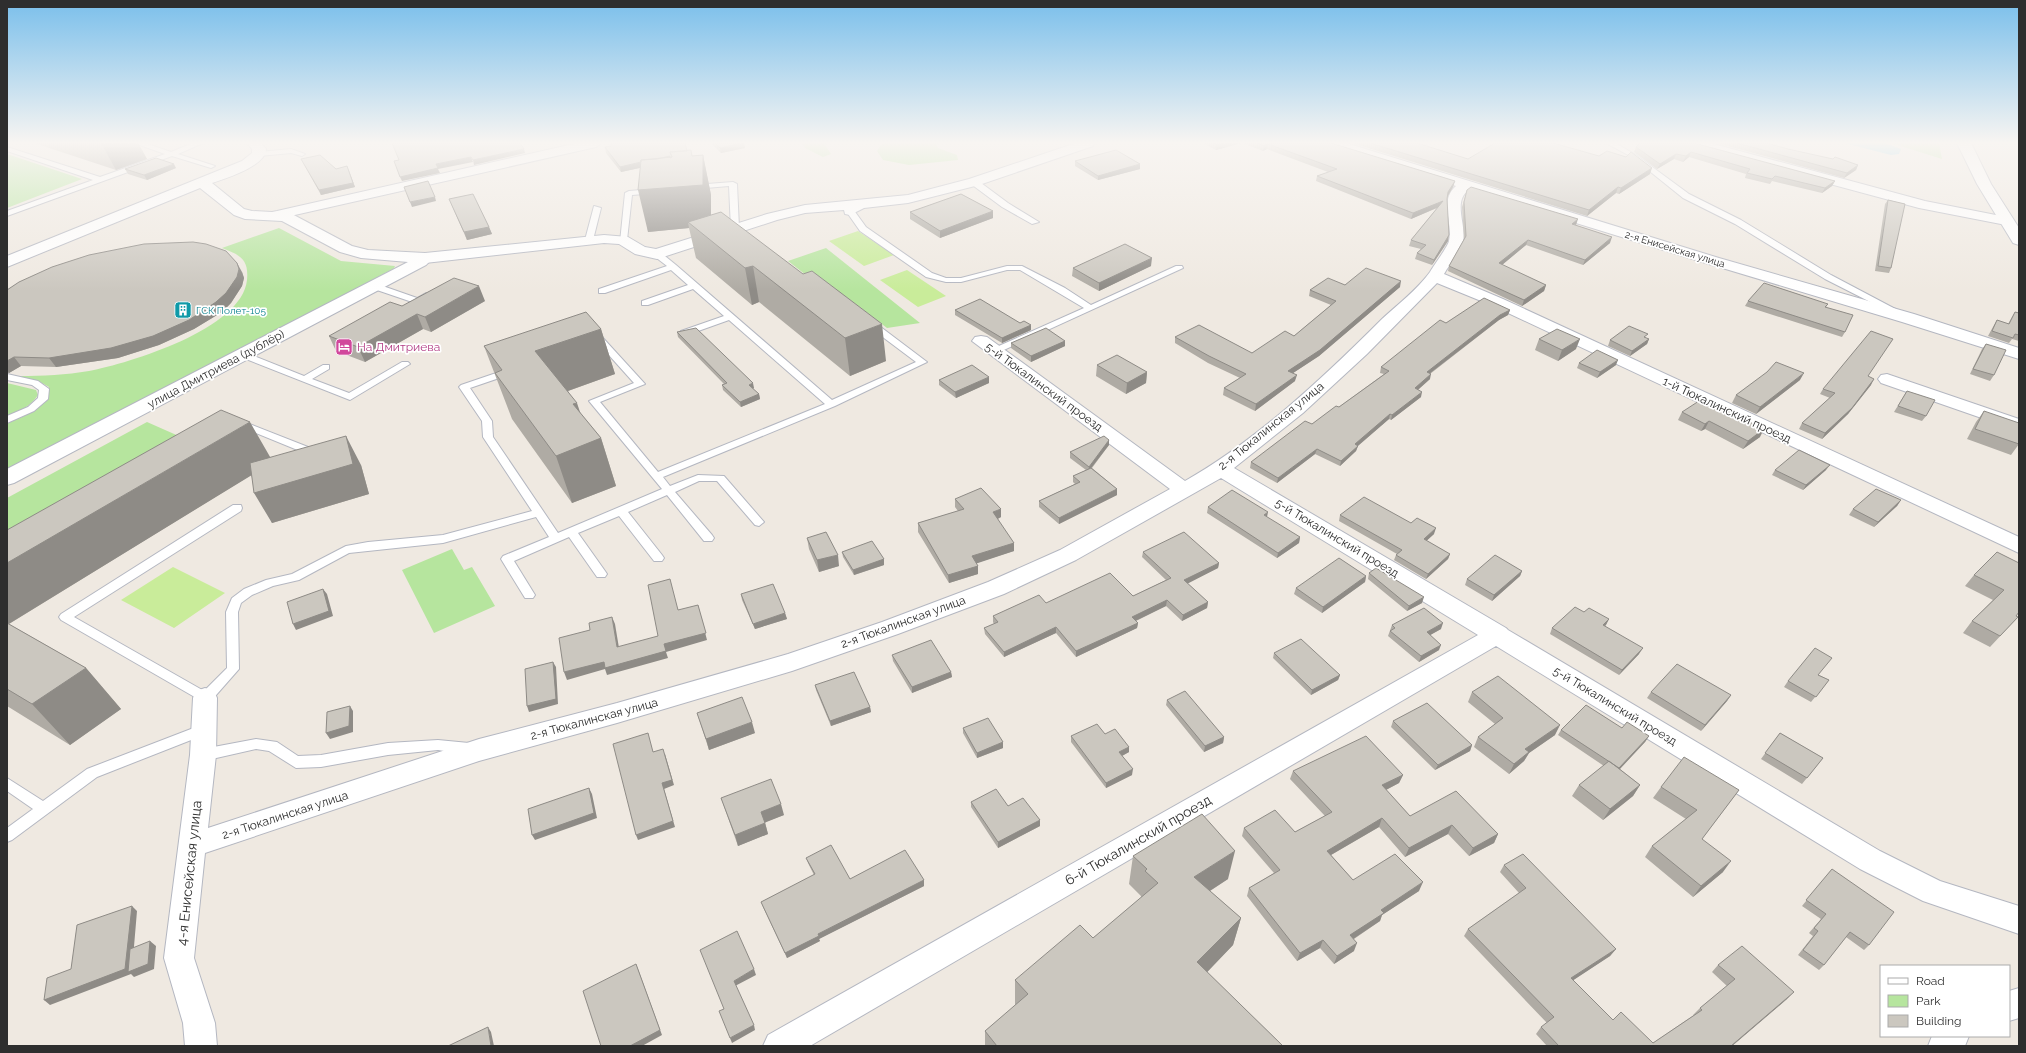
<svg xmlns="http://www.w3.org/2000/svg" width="2026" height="1053" viewBox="0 0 2026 1053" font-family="Raleway,sans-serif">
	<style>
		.green { fill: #b6e59e }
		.pitch { fill: #c9ec9a }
		.water { fill: #75cff0 }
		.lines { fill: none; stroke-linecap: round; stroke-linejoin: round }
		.lane-casing { stroke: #b4b7c1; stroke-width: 2 }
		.street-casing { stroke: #b4b7c1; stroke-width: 2 }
		.secondary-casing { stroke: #b4b7c1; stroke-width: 2 }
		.lane { fill: #fff; fill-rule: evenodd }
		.street { fill: #fff; fill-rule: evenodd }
		.secondary { fill: #fff; fill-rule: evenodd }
		.wall { fill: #afaba4 }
		.shaded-wall { fill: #8e8b86 }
		.building { fill: #cbc7bf; stroke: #8e8b86 }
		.labels { text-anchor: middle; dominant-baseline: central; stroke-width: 3.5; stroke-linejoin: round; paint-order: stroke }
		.far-street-label { font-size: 10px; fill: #2e2e2e; stroke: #fff }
		.far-culture-label { font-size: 10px; fill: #0d838f; stroke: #fff; text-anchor: start }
		.hotel-label { font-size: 12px; fill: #b23c85; stroke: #fff; text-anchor: start }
		.street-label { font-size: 12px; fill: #2e2e2e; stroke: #fff }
		.near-street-label { font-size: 14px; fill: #2e2e2e; stroke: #fff }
	</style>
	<rect width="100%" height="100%" fill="#efe9e1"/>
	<path class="green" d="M 802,143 L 828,143 L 825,145 L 831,154 L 823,157 L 805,148 Z
		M 882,143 L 947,143 L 936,144 L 938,148 L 957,155 L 958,160 L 909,165 L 883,160 L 877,151 Z
		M 1891,143 L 1939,143 L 1942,159 Z
		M 7,154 L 82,179 L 7,208 Z
		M 279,228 L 341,261 L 395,266 L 392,272 L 7,469 L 7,423 C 26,416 45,409 49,387 L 42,383 L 19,376 C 43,376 66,375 89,371 C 130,363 242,329 247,280 C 249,259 240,255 222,248 Z
		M 826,248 L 920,323 L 887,328 L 845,296 L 820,286 L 788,261 Z
		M 7,383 L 36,390 L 38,395 C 30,407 20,411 7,416 Z
		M 147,422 L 190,441 L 7,546 L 7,498 Z
		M 452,549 L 464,570 L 472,567 L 495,606 L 434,633 L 402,570 Z"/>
	<path class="pitch" d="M 858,231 L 894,255 L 864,266 L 829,241 Z
		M 907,270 L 946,296 L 918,307 L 880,280 Z
		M 173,567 L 225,593 L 174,628 L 121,600 Z"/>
	<path class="water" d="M 1844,143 L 1885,143 L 1901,149 L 1899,154 L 1891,155 Z"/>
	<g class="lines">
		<defs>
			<path id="lane" d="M 134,143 L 145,143 L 171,152 L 193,143 L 203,143 L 178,154 L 215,166 L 211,168 L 172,156 L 7,216 L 7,211 L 93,180 L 7,151 L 7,147 L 100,177 L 165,154 Z
				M 1606,143 L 1615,143 L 1636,155 L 1689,194 L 1741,220 L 1831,275 L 1901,312 L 1897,315 L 1894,314 L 1825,279 L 1735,224 L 1683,198 L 1632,157 Z
				M 291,149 L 305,154 L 302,156 L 291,153 L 259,156 L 256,154 L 259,152 Z
				M 971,180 L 977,180 L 1008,203 L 1039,222 L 1032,224 L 1002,207 L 971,184 Z
				M 733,182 L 737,184 L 739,228 L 744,233 L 740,235 L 731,229 L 729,186 L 694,189 L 690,187 L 694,185 Z
				M 653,189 L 657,191 L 656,193 L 632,195 L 627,240 L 620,242 L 625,193 L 629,191 Z
				M 594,206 L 601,208 L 593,240 L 589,242 L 585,240 Z
				M 847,209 L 853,209 L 866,227 L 932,273 L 946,278 L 961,278 L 1007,266 L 1022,266 L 1065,288 L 1091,305 L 1176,266 L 1182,266 L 1183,268 L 995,354 L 992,353 L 992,349 L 1084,308 L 1020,270 L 1007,270 L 961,282 L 946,282 L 926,277 L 860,231 L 846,211 Z
				M 654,252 L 660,252 L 676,265 L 832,400 L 916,362 L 868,326 L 868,322 L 874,322 L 927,362 L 835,406 L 663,477 L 670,486 L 698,475 L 724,476 L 764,522 L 759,526 L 755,525 L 717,481 L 699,481 L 675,492 L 712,535 L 714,538 L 712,541 L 704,541 L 667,495 L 628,512 L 662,555 L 664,558 L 662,561 L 654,561 L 619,516 L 578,533 L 605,571 L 607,574 L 605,577 L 597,577 L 569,537 L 514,561 L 535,595 L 533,598 L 525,598 L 501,559 L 503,556 L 549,537 L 536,517 L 443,543 L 349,553 L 299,580 L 273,586 L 252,595 L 241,603 L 238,612 L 239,669 L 210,702 L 205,703 L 61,620 L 59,617 L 61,614 L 233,505 L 241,505 L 242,508 L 241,511 L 74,617 L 204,691 L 227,668 L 226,612 L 232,598 L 244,589 L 266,580 L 292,574 L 346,546 L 368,542 L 443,535 L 532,511 L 483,437 L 482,421 L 459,387 L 461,385 L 508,369 L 513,372 L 511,374 L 470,388 L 492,421 L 493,437 L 558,533 L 662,489 L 589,401 L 634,383 L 599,344 L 593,344 L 593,340 L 603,338 L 645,384 L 600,402 L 658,472 L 825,404 L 729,320 L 687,335 L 681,335 L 681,331 L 724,316 L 693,289 L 648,305 L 642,305 L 642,301 L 688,285 L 671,270 L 605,293 L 599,293 L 599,289 L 667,266 L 654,256 Z
				M 371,284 L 377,284 L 417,298 L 426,293 L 430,296 L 418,304 L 371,288 Z
				M 244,352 L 304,376 L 323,365 L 329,365 L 329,369 L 312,379 L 349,393 L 402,362 L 408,362 L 410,364 L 350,400 L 241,357 L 239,355 Z
				M 7,374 L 38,381 L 49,389 L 48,399 L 34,411 L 7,423 L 7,416 L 28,407 L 38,398 L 39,390 L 32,385 L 7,380 Z
				M 242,421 L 308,447 L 318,458 L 317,460 L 309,460 L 300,451 L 239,426 L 237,424 Z
				M 204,724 L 209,725 L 211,729 L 209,733 L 97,777 L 12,840 L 7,842 L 7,828 L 33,809 L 7,791 L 7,778 L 43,801 L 87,769 Z
				M 256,739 L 277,742 L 298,756 L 321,755 L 388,743 L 438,740 L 469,743 L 474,745 L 476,749 L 474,753 L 469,755 L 438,750 L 388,755 L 321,767 L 296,768 L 269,751 L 256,749 L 203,761 L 198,759 L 196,755 L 198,751 L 203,749 Z"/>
			<path id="street" d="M 578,143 L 602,143 L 596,147 L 277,219 L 272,218 L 270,215 L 272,212 L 277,211 Z
				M 1076,143 L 1094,143 L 1093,146 L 979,185 L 908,203 L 864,208 L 850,215 L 845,214 L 844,210 L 805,213 L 777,220 L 657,259 L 635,254 L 619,244 L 604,243 L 425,263 L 420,261 L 417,258 L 420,255 L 425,253 L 604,235 L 628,237 L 645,247 L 656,249 L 767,214 L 805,205 L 908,195 L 969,179 Z
				M 1326,143 L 1346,143 L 1719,258 L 1914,314 L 2019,348 L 2019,359 L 1902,322 L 1709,264 L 1469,190 C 1452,201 1467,226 1463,241 C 1461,250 1449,265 1444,274 L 1503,299 L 2019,537 L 2019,553 L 1491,305 L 1437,283 L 1367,354 L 1303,413 L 1234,468 L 1506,628 L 1508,630 L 1880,851 L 1940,881 L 2019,906 L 2019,934 L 1923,901 L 1860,869 L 1496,646 L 810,1046 L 763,1046 L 768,1035 L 1478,635 L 1221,478 L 1076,560 L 1004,594 L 898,634 L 792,671 L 617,723 L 479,761 L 205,853 L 194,958 L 215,1023 L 217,1046 L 185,1046 L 183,1023 L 164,958 L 190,755 L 193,698 L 196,691 L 205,688 L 214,691 L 217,698 L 216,755 L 208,828 L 479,739 L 617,703 L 788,654 L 882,622 L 988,582 L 1060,550 L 1170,489 L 972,341 L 975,337 L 981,336 L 987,337 L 1185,481 C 1256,441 1324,377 1382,319 C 1397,305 1418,289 1430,272 C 1434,265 1447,248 1449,241 C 1453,223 1439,200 1456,186 L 1327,146 Z
				M 1688,143 L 1710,143 L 1925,201 L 2011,218 L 2013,221 L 2011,224 L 2006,225 L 1919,208 L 1689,146 Z
				M 1887,374 L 2019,419 L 2019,431 L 1881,383 L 1878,379 L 1881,375 Z
				M 2019,988 L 2019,1018 L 2009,1021 L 2009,991 Z
				M 1932,1036 L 1969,1036 L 1965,1046 L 1928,1046 Z"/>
			<path id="secondary" d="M 247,143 L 261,143 L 266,149 C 266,166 226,178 212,183 L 244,209 L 252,211 L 290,213 L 352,246 L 368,250 L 425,253 L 431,255 L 433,258 L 426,265 L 14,483 L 7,485 L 7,469 L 408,262 L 361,258 L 340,252 L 282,221 L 245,219 L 234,215 L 200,188 L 7,267 L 7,256 L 242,161 L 252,153 L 252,149 Z
				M 1957,143 L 1971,143 L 1991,184 L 2019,228 L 2019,245 L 2013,243 L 1977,184 Z"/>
		</defs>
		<use href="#lane" class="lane-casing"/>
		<use href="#street" class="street-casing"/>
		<use href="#secondary" class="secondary-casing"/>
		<use href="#lane" class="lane"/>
		<use href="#street" class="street"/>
		<use href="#secondary" class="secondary"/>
	</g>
	<path class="wall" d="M 34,143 L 138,143 L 147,159 L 116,170 Z
		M 711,143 L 744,143 L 745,148 L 721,153 Z
		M 1203,143 L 1241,143 L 1216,150 Z
		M 1242,143 L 1331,143 L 1455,181 L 1453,187 L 1448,196 L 1447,199 L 1448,241 L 1432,265 L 1415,259 L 1417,253 L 1421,249 L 1409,246 L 1411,240 L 1437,208 L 1411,219 L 1316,181 L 1317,176 L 1328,172 L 1267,149 L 1263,151 Z
		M 1352,143 L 1417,143 L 1468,159 L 1650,174 L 1619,194 L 1616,193 L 1587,216 Z
		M 1694,143 L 1835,181 L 1832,186 L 1822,193 L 1772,181 L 1770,184 L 1745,178 L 1746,174 L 1689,157 L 1683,162 L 1674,159 L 1657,169 L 1634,152 L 1636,147 Z
		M 1717,143 L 1766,143 L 1788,149 L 1858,165 L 1856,170 L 1844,178 Z
		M 611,144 L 687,151 L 692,156 L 703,155 L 711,195 L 711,215 L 886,361 L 850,376 L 759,302 L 752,305 L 696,258 L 689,228 L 648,232 L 640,168 L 621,172 L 606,153 L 605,147 L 611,146 Z
		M 301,159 L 336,169 L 349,171 L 355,187 L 321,195 Z
		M 1075,161 L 1140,169 L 1098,180 L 1075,166 Z
		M 176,168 L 147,180 L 128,174 L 125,169 Z
		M 1467,190 L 1576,225 L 1610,243 L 1583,265 L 1526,245 L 1502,265 L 1546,285 L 1544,291 L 1522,306 L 1448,271 L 1449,266 L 1464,239 L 1462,207 Z
		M 449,199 L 489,227 L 492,234 L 467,240 Z
		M 1888,200 L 1891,268 L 1889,273 L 1875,271 L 1885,204 Z
		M 910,212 L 993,218 L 940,238 L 910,219 Z
		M 1151,266 L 1099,291 L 1072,276 L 1073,268 Z
		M 242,272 L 244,278 L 242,286 L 231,303 L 222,312 L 194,329 L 159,345 L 118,358 L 56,367 L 21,366 L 9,373 L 7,373 L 7,290 Z
		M 1345,285 L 1400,287 L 1319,356 L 1293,373 L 1295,381 L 1255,411 L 1223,395 L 1224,388 L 1240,378 L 1208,363 L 1175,343 L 1175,337 L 1252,353 L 1294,336 L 1331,305 L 1309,296 L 1310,290 Z
		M 485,301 L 431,332 L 423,329 L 365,362 L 336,351 L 329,336 L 402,306 Z
		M 1748,301 L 1828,304 L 1826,307 L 1845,332 L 1842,337 L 1745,306 Z
		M 955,310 L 1031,325 L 1031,330 L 1002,343 L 955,315 Z
		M 1510,310 L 1508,315 L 1499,320 L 1430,374 L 1430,379 L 1418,390 L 1421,397 L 1391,420 L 1389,419 L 1358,446 L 1356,451 L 1340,466 L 1315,454 L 1277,483 L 1250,468 L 1251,462 L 1339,407 L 1384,374 L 1380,373 L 1381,367 L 1446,323 Z
		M 2015,312 L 2019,313 L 2019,341 L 2012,339 L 2009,343 L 1988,336 L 1994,325 L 1997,320 L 2008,324 L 2012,317 Z
		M 601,329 L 615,374 L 568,391 L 581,414 L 601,438 L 616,486 L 572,503 L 512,419 L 484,346 Z
		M 677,332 L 754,388 L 753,389 L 759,394 L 760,399 L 741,407 L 723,390 L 722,385 L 724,384 L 678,337 Z
		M 1539,339 L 1576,349 L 1558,361 L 1535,350 Z
		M 1649,339 L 1647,344 L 1630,356 L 1608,346 L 1610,340 Z
		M 1065,341 L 1065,346 L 1031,362 L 1011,348 L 1011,343 Z
		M 1986,344 L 1994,375 L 1990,381 L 1970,374 L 1982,349 Z
		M 1579,363 L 1616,365 L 1597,378 L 1577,368 Z
		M 1097,365 L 1147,372 L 1146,383 L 1126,394 L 1096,376 Z
		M 1868,376 L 1871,385 L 1848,414 L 1822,439 L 1799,429 L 1802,423 L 1830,398 L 1820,394 L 1823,389 Z
		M 939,380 L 989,383 L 956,398 L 939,385 Z
		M 1800,380 L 1756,414 L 1732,403 L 1736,395 Z
		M 1907,391 L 1926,416 L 1922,421 L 1894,412 Z
		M 1719,408 L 1747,417 L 1745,420 L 1760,437 L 1743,449 L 1705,429 L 1701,431 L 1678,420 L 1682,412 Z
		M 1984,411 L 2019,444 L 2011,455 L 1967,439 L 1976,422 Z
		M 1109,445 L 1092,468 L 1117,489 L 1117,495 L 1059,524 L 1039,507 L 1039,501 L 1075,484 L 1073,482 L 1073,476 L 1086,470 L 1070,458 L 1070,452 Z
		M 270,457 L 361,465 L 369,494 L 272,523 L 251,475 L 9,624 L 86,668 L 121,709 L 70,745 L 7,706 L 7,530 Z
		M 1775,470 L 1826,470 L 1803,490 L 1772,475 Z
		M 955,499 L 1001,517 L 998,519 L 1014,551 L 976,563 L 978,566 L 978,574 L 949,583 L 918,532 L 918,523 L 958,511 L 955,507 Z
		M 1901,500 L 1897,506 L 1874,527 L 1849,515 L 1853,509 Z
		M 1208,507 L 1300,537 L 1299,543 L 1277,558 L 1207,513 Z
		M 1340,515 L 1411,523 L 1434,534 L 1426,541 L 1450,554 L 1448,559 L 1426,579 L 1394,560 L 1396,555 L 1397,554 L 1339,521 Z
		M 807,538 L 839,566 L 819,572 L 809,549 Z
		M 842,552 L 884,559 L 884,565 L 854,575 L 843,557 Z
		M 1143,552 L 1219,563 L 1218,568 L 1187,583 L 1208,602 L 1207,608 L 1182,621 L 1166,606 L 1136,621 L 1138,623 L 1137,628 L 1076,657 L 1056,633 L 1004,657 L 985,634 L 984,628 L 994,624 L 993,622 L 993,616 L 1046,603 L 1133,596 L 1166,580 L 1142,557 Z
		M 2019,563 L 2019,612 L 2016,616 L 2018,617 L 1990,647 L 1963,633 L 1972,621 L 1993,600 L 1965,586 L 1974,575 Z
		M 1522,571 L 1520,576 L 1492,601 L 1465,585 L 1467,579 Z
		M 1369,573 L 1422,603 L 1407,611 L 1368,579 Z
		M 1366,576 L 1365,582 L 1322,613 L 1294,594 L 1296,588 Z
		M 741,594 L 785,613 L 787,619 L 755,629 L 742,600 Z
		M 1584,612 L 1609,619 L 1605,626 L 1639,654 L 1619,675 L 1550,634 L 1552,628 Z
		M 1392,625 L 1441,629 L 1430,635 L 1439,650 L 1419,662 L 1388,636 Z
		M 1274,653 L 1340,675 L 1338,680 L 1311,695 L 1273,658 Z
		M 892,655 L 951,672 L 952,677 L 912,693 L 893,661 Z
		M 1819,675 L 1829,680 L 1811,702 L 1784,687 L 1788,681 Z
		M 815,685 L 870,707 L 871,712 L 831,726 L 816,690 Z
		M 1472,692 L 1555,735 L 1529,753 L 1524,761 L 1509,774 L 1474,747 L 1478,737 L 1495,724 L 1468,702 Z
		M 1651,692 L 1731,695 L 1727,701 L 1701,731 L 1647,698 Z
		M 1167,700 L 1224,737 L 1223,743 L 1204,752 L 1166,705 Z
		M 697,713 L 755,733 L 709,750 Z
		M 1393,721 L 1472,745 L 1470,751 L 1435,770 L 1391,727 Z
		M 963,728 L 1003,748 L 977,758 L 963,733 Z
		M 1622,728 L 1649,736 L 1645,742 L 1620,769 L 1640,785 L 1633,796 L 1603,820 L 1572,796 L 1579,785 L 1604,766 L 1558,735 L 1561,730 Z
		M 1780,733 L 1823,758 L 1802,784 L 1761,759 Z
		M 1105,734 L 1129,747 L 1129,752 L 1122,756 L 1132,775 L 1106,788 L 1071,742 L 1071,736 Z
		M 1293,771 L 1403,775 L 1399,783 L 1386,790 L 1410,816 L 1498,834 L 1494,843 L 1469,856 L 1448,834 L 1405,857 L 1379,827 L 1331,855 L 1353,880 L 1419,891 L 1382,915 L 1380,921 L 1354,939 L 1354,951 L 1334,964 L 1320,948 L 1297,961 L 1247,896 L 1249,888 L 1274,873 L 1242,836 L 1244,828 L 1295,832 L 1325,816 L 1290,779 Z
		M 1661,787 L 1739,790 L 1702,839 L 1723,872 L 1693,897 L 1645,857 L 1652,846 L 1686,819 L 1653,798 Z
		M 721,798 L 784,815 L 765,822 L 768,834 L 738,846 Z
		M 971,802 L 1008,806 L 1040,826 L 998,848 L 971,807 Z
		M 1133,856 L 1228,879 L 1210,891 L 1241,918 L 1233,945 L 1207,972 L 1283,1046 L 985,1046 L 985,1031 L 1015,1006 L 1015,980 L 1093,938 L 1141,898 L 1141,896 L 1129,884 Z
		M 806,858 L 850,879 L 924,880 L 924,886 L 819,939 L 820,941 L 787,958 L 763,907 L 761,902 L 814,875 L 808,863 Z
		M 1504,865 L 1616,949 L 1610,956 L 1573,980 L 1613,1020 L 1653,1043 L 1694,1015 L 1693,1015 L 1700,1008 L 1727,986 L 1712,972 L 1718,965 L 1787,999 L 1732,1046 L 1547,1046 L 1536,1034 L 1541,1027 L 1547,1023 L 1464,936 L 1468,929 L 1519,893 L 1500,872 Z
		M 1832,869 L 1869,945 L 1864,950 L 1846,937 L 1824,965 L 1819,970 L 1798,955 L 1813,936 L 1809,933 L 1821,919 L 1802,906 Z"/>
	<path class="shaded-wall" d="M 101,143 L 138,143 L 147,159 L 116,170 Z
		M 741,143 L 744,143 L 745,148 L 721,153 L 720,148 Z
		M 1223,143 L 1241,143 L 1216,150 L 1217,145 Z
		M 1268,144 L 1267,149 L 1263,151 L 1264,146 Z
		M 524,149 L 525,153 L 474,165 L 473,160 Z
		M 1691,152 L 1689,157 L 1683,162 L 1686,156 Z
		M 1676,154 L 1674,159 L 1657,169 L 1660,164 Z
		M 703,155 L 711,195 L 711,226 L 688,222 L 689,228 L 648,232 L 638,190 Z
		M 670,156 L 671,161 L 621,172 L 620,167 Z
		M 471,157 L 473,162 L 438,169 L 440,173 L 402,181 L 400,177 L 436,164 Z
		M 174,164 L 176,168 L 147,180 L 144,175 Z
		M 1140,164 L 1140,169 L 1098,180 L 1098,176 Z
		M 1858,165 L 1856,170 L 1844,178 L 1847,173 Z
		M 347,166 L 355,187 L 321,195 L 319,190 Z
		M 1652,168 L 1650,174 L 1619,194 L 1621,188 Z
		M 1455,181 L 1453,187 L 1447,197 L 1448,192 Z
		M 1835,181 L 1832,186 L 1822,193 L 1825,188 Z
		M 1618,187 L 1616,193 L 1587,216 L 1589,210 Z
		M 435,197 L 436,201 L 412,207 L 410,202 Z
		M 1443,201 L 1441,206 L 1411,219 L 1413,213 Z
		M 993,211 L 993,218 L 940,238 L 940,231 Z
		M 1578,219 L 1576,225 L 1572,224 Z
		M 489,227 L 492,234 L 467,240 L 464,232 Z
		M 1449,235 L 1448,241 L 1432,265 L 1434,260 Z
		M 1612,237 L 1610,243 L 1583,265 L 1585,260 Z
		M 1528,240 L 1526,245 L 1497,269 L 1499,263 Z
		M 1152,258 L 1151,266 L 1099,291 L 1099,283 Z
		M 237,263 L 242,272 L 244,278 L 242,286 L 231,303 L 222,312 L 194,329 L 159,345 L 118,358 L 56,367 L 49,358 Z
		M 753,266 L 759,302 L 752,305 L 745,268 Z
		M 1401,281 L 1400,287 L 1319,356 L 1287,377 L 1288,371 Z
		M 1546,285 L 1544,291 L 1522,306 L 1524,300 Z
		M 479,286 L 485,301 L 431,332 L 425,317 Z
		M 1510,310 L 1508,315 L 1499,320 L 1425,377 L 1427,372 L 1500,315 Z
		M 417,314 L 423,329 L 365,362 L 358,347 Z
		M 882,324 L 886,361 L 850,376 L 845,338 Z
		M 1031,325 L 1031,330 L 1002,343 L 1002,338 Z
		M 601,329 L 615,374 L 551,397 L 535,351 Z
		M 1580,339 L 1576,349 L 1558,361 L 1562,350 Z
		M 1649,339 L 1647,344 L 1630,356 L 1632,351 Z
		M 1065,341 L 1065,346 L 1031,362 L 1031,356 Z
		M 14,357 L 21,366 L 9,373 L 7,370 L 7,361 Z
		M 1618,360 L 1616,365 L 1597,378 L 1600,372 Z
		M 1147,372 L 1146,383 L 1126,394 L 1127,383 Z
		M 1804,373 L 1800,380 L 1756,414 L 1760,407 Z
		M 1431,374 L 1430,379 L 1413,394 L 1415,388 Z
		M 1297,375 L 1295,381 L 1255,411 L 1256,404 Z
		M 989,377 L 989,383 L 956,398 L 955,392 Z
		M 1874,379 L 1871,385 L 1848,414 L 1822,439 L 1825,433 Z
		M 753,383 L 754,388 L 750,390 L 749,385 Z
		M 1422,392 L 1421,397 L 1391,420 L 1392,415 Z
		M 759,394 L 760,399 L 741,407 L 740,402 Z
		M 577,403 L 590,442 L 601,438 L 616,486 L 572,503 L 556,456 L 573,404 Z
		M 1390,414 L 1389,419 L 1353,450 L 1355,444 Z
		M 1709,421 L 1705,429 L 1701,431 L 1705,424 Z
		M 250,422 L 273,462 L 7,625 L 7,563 Z
		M 1764,429 L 1760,437 L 1743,449 L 1748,441 Z
		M 346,436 L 361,465 L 369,494 L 272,523 L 254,493 Z
		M 1109,440 L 1109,445 L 1088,472 L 1089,467 Z
		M 1358,446 L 1356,451 L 1340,466 L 1341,461 Z
		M 1317,449 L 1315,454 L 1277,483 L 1278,478 Z
		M 1830,465 L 1826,470 L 1803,490 L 1806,485 Z
		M 1117,489 L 1117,495 L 1059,524 L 1059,518 Z
		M 1901,500 L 1897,506 L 1874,527 L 1878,522 Z
		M 1001,509 L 1001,517 L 993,521 L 993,512 Z
		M 1268,512 L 1267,517 L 1264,515 Z
		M 1436,528 L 1434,534 L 1422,545 L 1424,539 Z
		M 1300,537 L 1299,543 L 1277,558 L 1278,553 Z
		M 1014,543 L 1014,551 L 972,565 L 972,556 Z
		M 1450,554 L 1448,559 L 1426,579 L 1428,574 Z
		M 838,555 L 839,566 L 819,572 L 817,560 Z
		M 884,559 L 884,565 L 854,575 L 853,570 Z
		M 1219,563 L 1218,568 L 1183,586 L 1184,580 Z
		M 978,566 L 978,574 L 949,583 L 948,575 Z
		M 1522,571 L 1520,576 L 1492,601 L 1494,595 Z
		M 1366,576 L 1365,582 L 1322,613 L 1323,607 Z
		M 323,589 L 327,594 L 333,616 L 296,630 L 293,624 Z
		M 1424,597 L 1422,603 L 1407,611 L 1409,606 Z
		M 1167,600 L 1166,606 L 1131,623 L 1132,617 Z
		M 1208,602 L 1207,608 L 1182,621 L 1183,615 Z
		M 698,605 L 707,640 L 666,652 L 668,658 L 607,675 L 605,669 L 567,680 L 564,672 L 664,644 Z
		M 785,613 L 787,619 L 755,629 L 753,624 Z
		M 612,617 L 615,624 L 620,654 L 617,647 Z
		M 1609,619 L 1606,625 L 1600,631 L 1603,625 Z
		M 1138,623 L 1137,628 L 1076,657 L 1076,651 Z
		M 1443,623 L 1441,629 L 1425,638 L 1427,632 Z
		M 1056,627 L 1056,633 L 1004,657 L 1004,652 Z
		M 1441,645 L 1439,650 L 1419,662 L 1421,656 Z
		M 1643,648 L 1639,654 L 1619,675 L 1622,670 Z
		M 553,662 L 556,667 L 558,704 L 529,712 L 527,706 Z
		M 86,668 L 121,709 L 70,745 L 32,704 Z
		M 951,672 L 952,677 L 912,693 L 912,687 Z
		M 1340,675 L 1338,680 L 1311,695 L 1312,690 Z
		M 1731,695 L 1727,701 L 1701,731 L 1705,725 Z
		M 350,706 L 353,711 L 353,732 L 330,739 L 326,733 Z
		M 870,707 L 871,712 L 831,726 L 830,721 Z
		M 752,722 L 755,733 L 709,750 L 706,739 Z
		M 1560,725 L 1555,735 L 1529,753 L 1524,761 L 1509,774 L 1514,764 L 1525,749 Z
		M 1649,736 L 1645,742 L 1616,773 L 1619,768 Z
		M 1224,737 L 1223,743 L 1204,752 L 1205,746 Z
		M 1003,742 L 1003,748 L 977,758 L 977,753 Z
		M 1472,745 L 1470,751 L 1435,770 L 1438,765 Z
		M 1129,747 L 1129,752 L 1118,758 L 1119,752 Z
		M 665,754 L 674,785 L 664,789 L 675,827 L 638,840 L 636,835 Z
		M 1133,769 L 1132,775 L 1106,788 L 1106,783 Z
		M 1403,775 L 1399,783 L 1378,794 L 1382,785 Z
		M 1640,785 L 1633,796 L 1603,820 L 1610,809 Z
		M 589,788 L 592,794 L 597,818 L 535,840 L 532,835 Z
		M 781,804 L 784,815 L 764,823 L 761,812 Z
		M 1382,818 L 1379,827 L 1324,859 L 1327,851 Z
		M 1040,820 L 1040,826 L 998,848 L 998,842 Z
		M 765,823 L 768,834 L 738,846 L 735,835 Z
		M 1452,825 L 1448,834 L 1405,857 L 1409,848 Z
		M 1498,834 L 1494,843 L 1469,856 L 1473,848 Z
		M 1235,851 L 1228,879 L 1188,905 L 1194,877 Z
		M 1731,861 L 1723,872 L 1693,897 L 1701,886 Z
		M 924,880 L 924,886 L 819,939 L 820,941 L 787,958 L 785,953 L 818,934 Z
		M 1423,882 L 1419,891 L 1382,915 L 1380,921 L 1347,943 L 1350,935 L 1381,910 Z
		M 132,906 L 137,911 L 132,970 L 150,941 L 156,946 L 154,969 L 134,977 L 131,974 L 50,1005 L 44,1000 Z
		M 1241,918 L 1233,945 L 1191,989 L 1197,962 Z
		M 1323,940 L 1320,948 L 1297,961 L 1300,953 Z
		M 1357,943 L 1354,951 L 1334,964 L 1337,956 Z
		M 1616,949 L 1610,956 L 1566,985 L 1571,978 Z
		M 636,964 L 638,969 L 662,1035 L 642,1046 L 630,1046 Z
		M 754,969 L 756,975 L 735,986 L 734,981 Z
		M 1794,992 L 1787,999 L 1732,1046 L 1731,1046 Z
		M 754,1025 L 755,1030 L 732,1043 L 730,1038 Z
		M 488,1027 L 491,1032 L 494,1046 L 491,1046 Z"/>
	<path class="building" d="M 392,143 L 520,143 L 524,149 L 473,160 L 471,157 L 436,164 L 438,168 L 400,177 L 394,161 L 399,160 Z
		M 616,143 L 685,143 L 687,151 L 670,152 L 672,157 L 670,158 L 670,156 L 657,159 L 641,160 L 641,162 L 620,167 L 605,147 L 611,146 L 611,144 Z
		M 715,143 L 741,143 L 720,148 Z
		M 1213,143 L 1223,143 L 1217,145 Z
		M 1257,143 L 1331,143 L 1455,181 L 1448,192 L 1447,199 L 1449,235 L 1434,260 L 1417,253 L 1426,245 L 1411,240 L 1443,201 L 1413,213 L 1317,176 L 1337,169 L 1268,144 L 1264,146 Z
		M 1370,143 L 1417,143 L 1468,159 L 1495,143 L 1553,143 L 1599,156 L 1607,151 L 1626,157 L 1631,152 L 1652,168 L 1621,188 L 1618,187 L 1589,210 Z
		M 1640,143 L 1694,143 L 1835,181 L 1825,188 L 1775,176 L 1772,179 L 1747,173 L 1750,169 L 1691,152 L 1686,156 L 1676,154 L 1660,164 L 1636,147 Z
		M 1737,143 L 1766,143 L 1788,149 L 1833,159 L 1835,157 L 1858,165 L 1847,173 Z
		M 691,150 L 692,156 L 703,155 L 703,185 L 638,190 L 641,160 L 672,157 L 670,152 Z
		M 1116,150 L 1140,164 L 1098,176 L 1075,161 Z
		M 320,155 L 336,169 L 347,166 L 353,183 L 319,190 L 301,159 Z
		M 156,158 L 174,164 L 144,175 L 125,169 Z
		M 428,181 L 435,197 L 410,202 L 404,187 Z
		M 1471,187 L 1578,219 L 1572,224 L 1612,237 L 1585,260 L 1528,240 L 1499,263 L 1546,285 L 1524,300 L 1449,266 L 1466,236 L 1464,202 L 1467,190 Z
		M 473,194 L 489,227 L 464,232 L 449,199 Z
		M 961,194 L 993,211 L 940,231 L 910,212 Z
		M 1888,200 L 1905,204 L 1891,268 L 1878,266 Z
		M 721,212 L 803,274 L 812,271 L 882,324 L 845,338 L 753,266 L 745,268 L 688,222 Z
		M 193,242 L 206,244 L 226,251 L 237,263 L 239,269 L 237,277 L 226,293 L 216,302 L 189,320 L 153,336 L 111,348 L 49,358 L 14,357 L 7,361 L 7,290 L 19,282 L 52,267 L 89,255 L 144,244 Z
		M 1125,244 L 1152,258 L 1099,283 L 1073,268 Z
		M 1366,268 L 1401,281 L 1320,350 L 1288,371 L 1297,375 L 1256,404 L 1224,388 L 1246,374 L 1209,356 L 1175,337 L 1199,325 L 1252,353 L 1285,331 L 1294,336 L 1336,301 L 1310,290 L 1328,278 L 1345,285 Z
		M 454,278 L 479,286 L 425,317 L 417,314 L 358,347 L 329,336 L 390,302 L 402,306 Z
		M 1764,283 L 1828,304 L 1825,307 L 1853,315 L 1845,332 L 1748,301 Z
		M 1484,298 L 1510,310 L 1500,315 L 1427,372 L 1431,374 L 1415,388 L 1422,392 L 1392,415 L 1390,414 L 1355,444 L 1358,446 L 1341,461 L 1317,449 L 1278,478 L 1251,462 L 1305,421 L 1312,424 L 1336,406 L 1339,407 L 1389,371 L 1381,367 L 1440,320 L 1446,323 Z
		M 980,299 L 1020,323 L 1024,321 L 1031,325 L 1002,338 L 955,310 Z
		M 586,312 L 601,329 L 535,351 L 577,403 L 573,404 L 601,438 L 556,456 L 495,373 L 502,370 L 484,346 Z
		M 2015,312 L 2019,313 L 2019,335 L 2015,334 L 2013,338 L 1992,331 L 1997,320 L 2009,324 Z
		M 1629,326 L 1648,334 L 1644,337 L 1649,339 L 1632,351 L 1610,340 Z
		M 696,328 L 753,383 L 749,385 L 759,394 L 740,402 L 722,385 L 727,383 L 677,332 Z
		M 1046,328 L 1065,341 L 1031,356 L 1011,343 Z
		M 1557,329 L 1580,339 L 1562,350 L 1539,339 Z
		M 1871,331 L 1893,339 L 1868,376 L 1874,379 L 1852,408 L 1825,433 L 1802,423 L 1835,393 L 1823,389 Z
		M 1986,344 L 2006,350 L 1994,375 L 1973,369 Z
		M 1597,350 L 1618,360 L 1600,372 L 1579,363 Z
		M 1117,355 L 1147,372 L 1127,383 L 1097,365 Z
		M 1776,362 L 1804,373 L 1760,407 L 1736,395 L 1767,372 Z
		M 972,365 L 989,377 L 955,392 L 939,380 Z
		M 1907,391 L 1935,400 L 1926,416 L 1898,406 Z
		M 1702,399 L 1719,408 L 1722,406 L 1747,417 L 1743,419 L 1764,429 L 1748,441 L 1709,421 L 1705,424 L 1682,412 Z
		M 221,410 L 250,422 L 7,563 L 7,530 Z
		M 1984,411 L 2019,423 L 2019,444 L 1975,429 Z
		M 346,436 L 353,464 L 254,493 L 250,463 Z
		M 1104,436 L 1109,440 L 1089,467 L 1070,452 Z
		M 1799,450 L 1830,465 L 1806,485 L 1775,470 Z
		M 1091,468 L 1117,489 L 1059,518 L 1039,501 L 1080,482 L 1073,476 Z
		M 981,488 L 1001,509 L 993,512 L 1014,543 L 972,556 L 978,566 L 948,575 L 918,523 L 964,509 L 955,499 Z
		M 1876,489 L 1901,500 L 1878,522 L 1853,509 Z
		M 1232,490 L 1268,512 L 1264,515 L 1300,537 L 1278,553 L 1208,507 Z
		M 1364,497 L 1411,523 L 1417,518 L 1436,528 L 1424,539 L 1450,554 L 1428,574 L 1396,555 L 1402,550 L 1340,515 Z
		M 826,532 L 838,555 L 817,560 L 807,538 Z
		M 1184,532 L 1219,563 L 1184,580 L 1208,602 L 1183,615 L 1167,600 L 1132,617 L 1138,623 L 1076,651 L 1056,627 L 1004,652 L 984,628 L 998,622 L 993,616 L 1039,595 L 1046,603 L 1110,573 L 1133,596 L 1171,578 L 1143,552 Z
		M 872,541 L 884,559 L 853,570 L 842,552 Z
		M 1997,552 L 2019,563 L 2019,612 L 2016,616 L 2018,617 L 2000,636 L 1972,621 L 2004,590 L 1974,575 Z
		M 1495,555 L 1522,571 L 1494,595 L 1467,579 Z
		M 1339,558 L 1366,576 L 1323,607 L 1296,588 Z
		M 1376,568 L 1424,597 L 1409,606 L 1369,573 Z
		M 670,579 L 678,610 L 698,605 L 706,633 L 664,644 L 666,651 L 605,668 L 604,662 L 564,672 L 559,638 L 590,630 L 589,623 L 612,617 L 617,647 L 658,636 L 648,585 Z
		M 773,584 L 785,613 L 753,624 L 741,594 Z
		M 323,589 L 329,611 L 293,624 L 287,602 Z
		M 1575,607 L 1584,612 L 1589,608 L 1609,619 L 1603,625 L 1643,648 L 1622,670 L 1552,628 Z
		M 1424,608 L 1443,623 L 1427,632 L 1441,645 L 1421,656 L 1390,631 L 1395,628 L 1392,625 Z
		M 7,623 L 86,668 L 32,704 L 7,689 Z
		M 1301,639 L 1340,675 L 1312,690 L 1274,653 Z
		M 931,640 L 951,672 L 912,687 L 892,655 Z
		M 1815,648 L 1832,658 L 1818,675 L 1829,680 L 1816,697 L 1788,681 Z
		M 553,662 L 556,699 L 527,706 L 525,669 Z
		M 1677,664 L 1731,695 L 1705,725 L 1651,692 Z
		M 854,672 L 870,707 L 830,721 L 815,685 Z
		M 1498,676 L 1560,725 L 1525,749 L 1529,752 L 1514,764 L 1478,737 L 1503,718 L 1472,692 Z
		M 1185,691 L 1224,737 L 1205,746 L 1167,700 Z
		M 742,697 L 752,722 L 706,739 L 697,713 Z
		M 1427,703 L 1472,745 L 1438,765 L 1393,721 Z
		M 1586,705 L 1622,728 L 1627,722 L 1649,736 L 1619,768 L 1561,730 Z
		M 350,706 L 349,726 L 326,733 L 327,712 Z
		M 988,718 L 1003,742 L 977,753 L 963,728 Z
		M 1097,724 L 1105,734 L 1115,729 L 1129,747 L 1119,752 L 1133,769 L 1106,783 L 1071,736 Z
		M 648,733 L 653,752 L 663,749 L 672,780 L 662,783 L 673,821 L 636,835 L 613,744 Z
		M 1780,733 L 1823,758 L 1807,778 L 1765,753 Z
		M 1366,736 L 1403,775 L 1382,785 L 1410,816 L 1456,791 L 1498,834 L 1473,848 L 1452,825 L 1409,848 L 1382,818 L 1327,851 L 1353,880 L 1395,854 L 1423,882 L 1381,910 L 1384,913 L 1350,935 L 1357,943 L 1337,956 L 1323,940 L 1300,953 L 1249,888 L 1280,870 L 1244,828 L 1275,810 L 1295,832 L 1332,812 L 1293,771 Z
		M 1684,757 L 1739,790 L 1702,839 L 1731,861 L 1701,886 L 1652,846 L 1697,810 L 1661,787 Z
		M 1609,761 L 1640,785 L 1610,809 L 1579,785 Z
		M 771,779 L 781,804 L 761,812 L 765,823 L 735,835 L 721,798 Z
		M 589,788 L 594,813 L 532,835 L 528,809 Z
		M 996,789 L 1008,806 L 1023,798 L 1040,820 L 998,842 L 971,802 Z
		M 1202,814 L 1235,851 L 1194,877 L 1241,918 L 1197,962 L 1283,1046 L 997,1046 L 985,1031 L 1028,994 L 1015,980 L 1080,925 L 1093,938 L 1158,883 L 1145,871 L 1147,869 L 1133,856 Z
		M 831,845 L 850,879 L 905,850 L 924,880 L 818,934 L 819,936 L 785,953 L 761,902 L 815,874 L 806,858 Z
		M 1523,854 L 1616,949 L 1571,978 L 1613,1020 L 1621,1012 L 1653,1043 L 1702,1010 L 1700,1008 L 1735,979 L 1718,965 L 1742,946 L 1794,992 L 1731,1046 L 1559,1046 L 1541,1027 L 1554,1017 L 1468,929 L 1526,888 L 1504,865 Z
		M 1832,869 L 1894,912 L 1869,945 L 1850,932 L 1824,965 L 1803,950 L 1818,931 L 1814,928 L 1826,914 L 1806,900 Z
		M 132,906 L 125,969 L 44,1000 L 47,978 L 71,969 L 77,925 Z
		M 737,931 L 754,969 L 734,981 L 754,1025 L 730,1038 L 719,1011 L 724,1009 L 700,950 Z
		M 150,941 L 148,964 L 128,972 L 130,949 Z
		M 636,964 L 660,1030 L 630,1046 L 601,1046 L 583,991 Z
		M 488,1027 L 491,1046 L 448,1046 Z"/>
	<linearGradient id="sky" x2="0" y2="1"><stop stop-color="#7abfeb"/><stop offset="0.49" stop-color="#f8f5f2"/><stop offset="1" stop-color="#f8f5f2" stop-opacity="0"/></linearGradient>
	<rect width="2026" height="291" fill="url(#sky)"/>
	<defs>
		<symbol id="building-square" viewBox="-11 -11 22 22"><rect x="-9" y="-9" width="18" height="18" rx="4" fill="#0f9aa8" stroke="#fff"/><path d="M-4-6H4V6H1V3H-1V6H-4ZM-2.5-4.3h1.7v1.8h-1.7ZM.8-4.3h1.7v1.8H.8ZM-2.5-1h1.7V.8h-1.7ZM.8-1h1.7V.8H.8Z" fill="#fff"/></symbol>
		<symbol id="hotel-square" viewBox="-11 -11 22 22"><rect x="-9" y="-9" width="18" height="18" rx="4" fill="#d1479c" stroke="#fff"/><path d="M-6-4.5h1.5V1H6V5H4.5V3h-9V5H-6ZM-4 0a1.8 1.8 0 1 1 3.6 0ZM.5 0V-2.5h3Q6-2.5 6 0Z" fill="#fff"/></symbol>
	</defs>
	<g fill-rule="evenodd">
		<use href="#building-square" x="173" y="300" width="20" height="20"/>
		<use href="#hotel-square" x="334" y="337" width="20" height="20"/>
	</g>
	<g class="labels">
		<g class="far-street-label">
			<text transform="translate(1675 249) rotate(17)">2-я Енисейская улица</text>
		</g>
		<g class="far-culture-label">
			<text x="196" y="310">ГСК Полет-105</text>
		</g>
		<g class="hotel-label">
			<text x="357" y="347">На Дмитриева</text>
		</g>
		<g class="street-label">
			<text transform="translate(216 369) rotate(-28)">улица Дмитриева (дублёр)</text>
			<text transform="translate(1044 387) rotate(36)">5-й Тюкалинский проезд</text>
			<text transform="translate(1727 410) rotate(25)">1-й Тюкалинский проезд</text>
			<text transform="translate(1271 426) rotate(-39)">2-я Тюкалинская улица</text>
			<text transform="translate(1337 538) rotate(31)">5-й Тюкалинский проезд</text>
			<text transform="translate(903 622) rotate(-20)">2-я Тюкалинская улица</text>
			<text transform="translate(1615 706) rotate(31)">5-й Тюкалинский проезд</text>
			<text transform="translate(594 719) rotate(-15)">2-я Тюкалинская улица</text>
			<text transform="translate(285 815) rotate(-18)">2-я Тюкалинская улица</text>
		</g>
		<g class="near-street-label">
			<text transform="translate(1138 840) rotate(-30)">6-й Тюкалинский проезд</text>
			<text transform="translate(189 873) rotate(-84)">4-я Енисейская улица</text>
		</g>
	</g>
	<rect width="2026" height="1053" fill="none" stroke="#2e2e2e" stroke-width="16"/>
	<rect x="1880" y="965" width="130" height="72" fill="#ffffff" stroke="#ababab"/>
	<rect x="1888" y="978" width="20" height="6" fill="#ffffff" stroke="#ababab"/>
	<text x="1916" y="985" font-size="12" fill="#2e2e2e">Road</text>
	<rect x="1888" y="995" width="20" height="12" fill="#b6e59e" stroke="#ababab"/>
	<text x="1916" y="1005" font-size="12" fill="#2e2e2e">Park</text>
	<rect x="1888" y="1015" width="20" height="12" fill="#cbc7bf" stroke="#ababab"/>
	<text x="1916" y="1025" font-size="12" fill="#2e2e2e">Building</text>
</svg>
